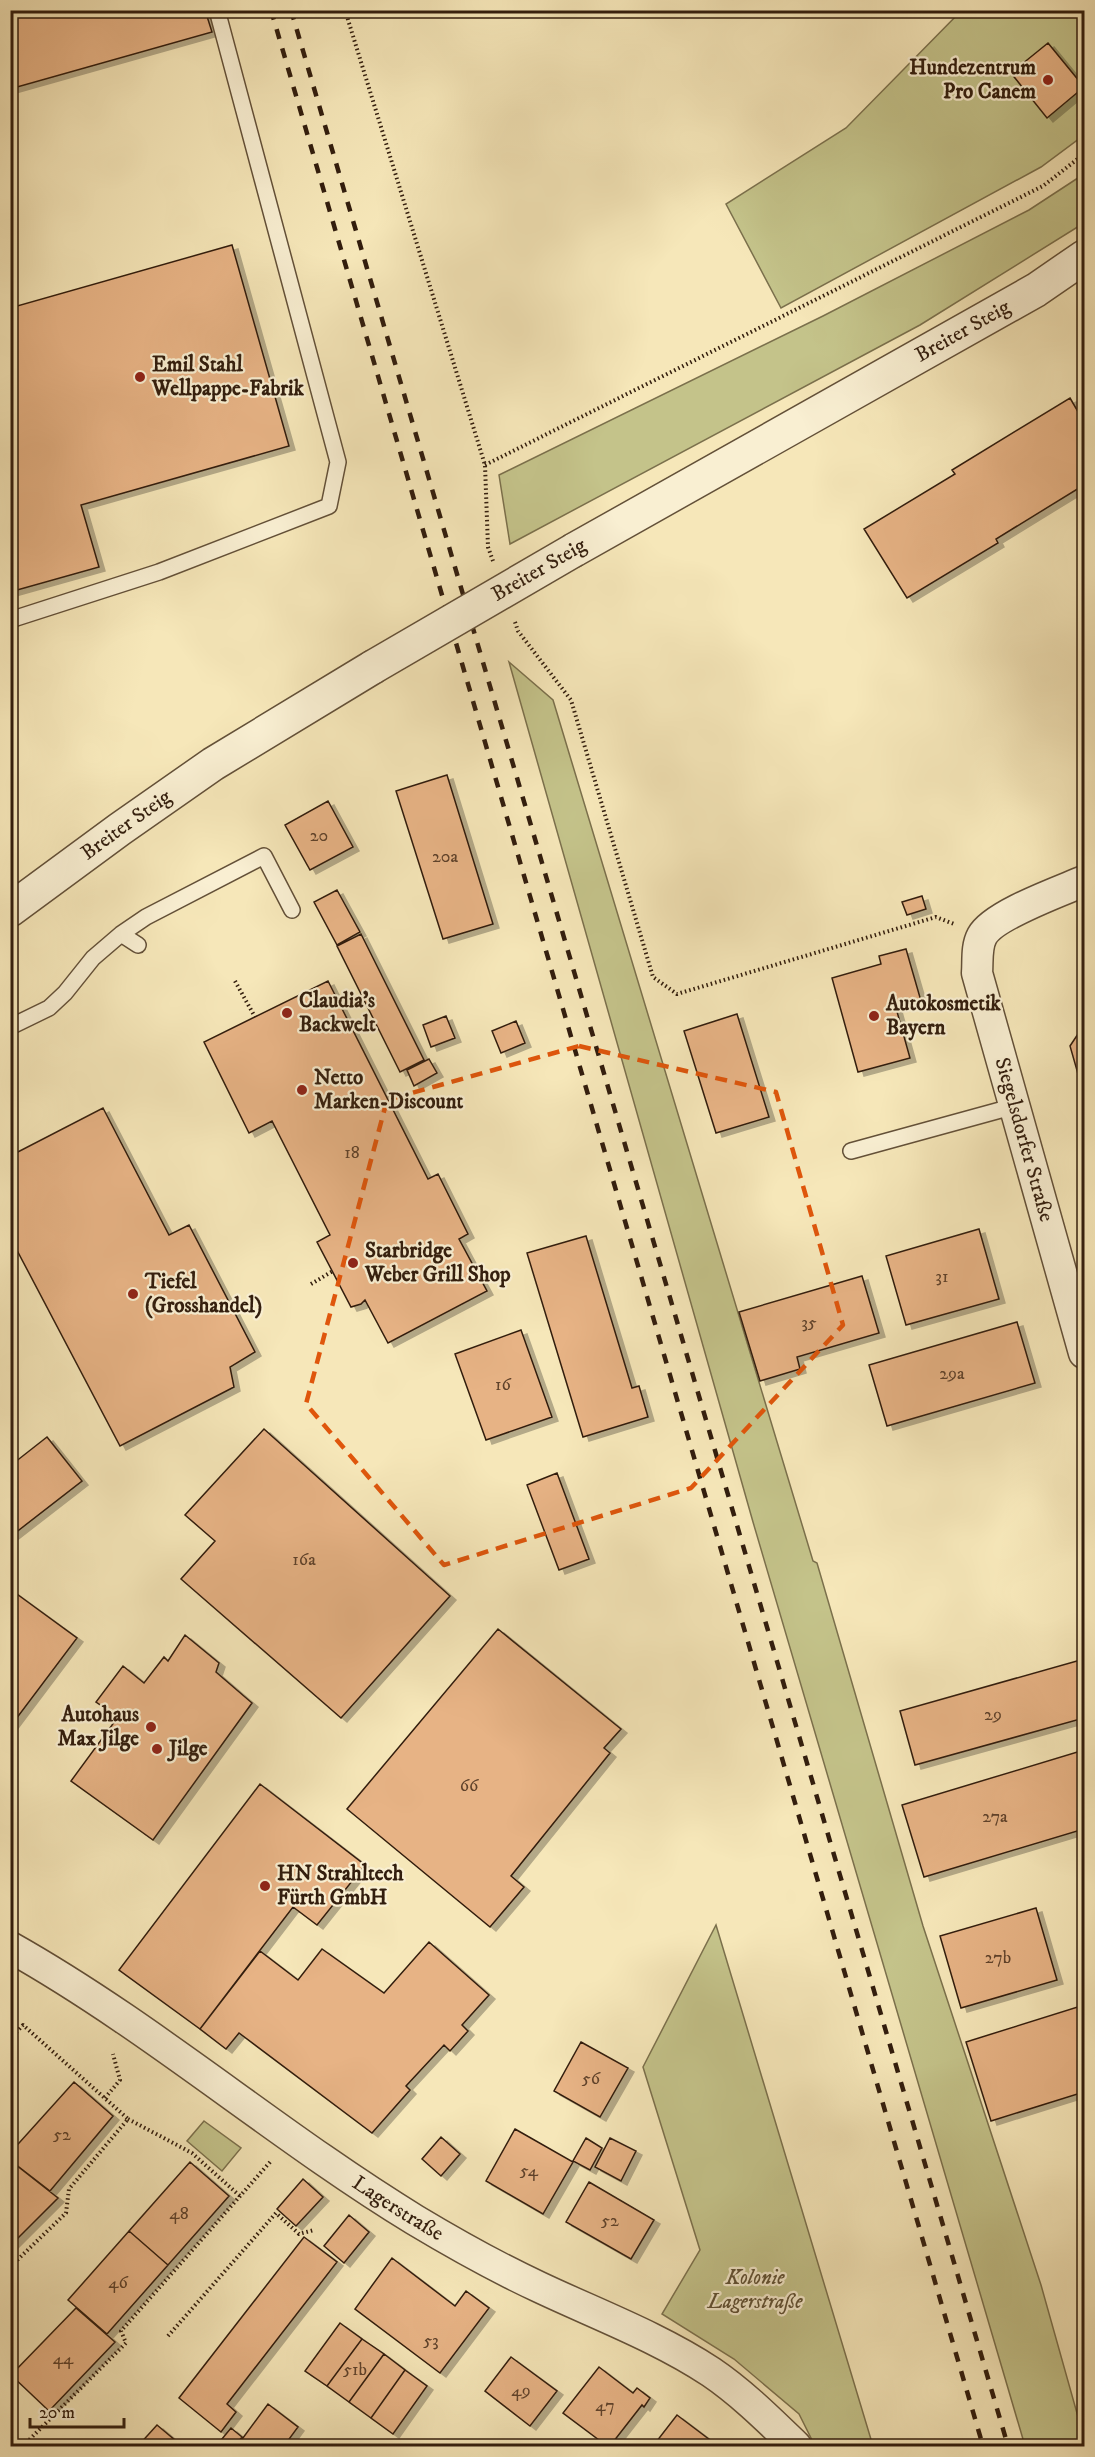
<svg xmlns="http://www.w3.org/2000/svg" width="1095" height="2457" viewBox="0 0 1095 2457" font-family="'IM FELL DW Pica',serif">
	<style>
		.green { fill: #c4c38a; stroke: #7b704c; stroke-width: 1.5 }
		.building { fill: #e7b385; stroke: #321d0d; stroke-width: 1.5; filter: url(#shadow) }
		.lines { fill: none; stroke-linecap: round; stroke-linejoin: round }
		.service-casing { stroke: #635038; stroke-width: 18 }
		.minor-casing { stroke: #635038; stroke-width: 33 }
		.tertiary-casing { stroke: #635038; stroke-width: 36 }
		.path { stroke: #321d0d; stroke-width: 4; stroke-dasharray: 1.5 3; stroke-linecap: butt }
		.service { stroke: #f9efd2; stroke-width: 15 }
		.minor { stroke: #f9efd2; stroke-width: 30 }
		.tertiary { stroke: #f9efd2; stroke-width: 33 }
		.rail { stroke: #321d0d; stroke-width: 4.5; stroke-dasharray: 10 10; stroke-linecap: butt }
		.tertiary-bridge-casing { stroke: #635038; stroke-width: 36; stroke-linecap: butt }
		.tertiary-bridge { stroke: #f9efd2; stroke-width: 33 }
		.marked { fill: none; stroke: #df560c; stroke-width: 4.5; stroke-dasharray: 12 8; stroke-linejoin: round }
		.poi-dot { fill: #8f2418; stroke: #f9efd2; stroke-width: 2 }
		.labels { text-anchor: middle; dominant-baseline: central; stroke-width: 4.5; stroke-linejoin: round; paint-order: stroke }
		.number-label { font-size: 18px; fill: #5f422b }
		.poi-label { font-size: 21px; font-weight: bold; fill: #321d0d; stroke: #f9efd2; text-anchor: start }
		.street-label { font-size: 21px; fill: #321d0d; stroke: #f9efd2 }
		.park-label { font-size: 21px; font-style: italic; fill: #5e4f32; stroke: #f9efd2 }
	</style>
	<defs>
		<filter id="shadow"><feDropShadow dx="6" dy="4" stdDeviation="0" flood-color="#0004"/></filter>
	</defs>
	<rect width="100%" height="100%" fill="#f6e7b9"/>
	<filter id="stains"><feTurbulence type="fractalNoise" baseFrequency=".00333" numOctaves="4"/><feColorMatrix values="0 0 0 0 .2 0 0 0 0 .09 0 0 0 0 .02 0 0 0 .5 -.17"/></filter>
	<radialGradient id="worn" r=".72"><stop offset=".6" stop-color="#630" stop-opacity="0"/><stop offset="1" stop-color="#630" stop-opacity=".3"/></radialGradient>
	<path class="green" d="M 961,11 L 1084,11 L 1084,135 L 1041,167 L 781,308 L 726,204 L 846,128 Z
		M 1084,174 L 1084,223 L 920,325 L 510,544 L 499,475 L 823,316 L 1029,210 Z
		M 509,662 L 553,700 L 813,1561 L 817,1563 L 923,1926 L 1041,2285 L 1084,2438 L 1084,2446 L 1025,2446 L 753,1522 Z
		M 716,1925 L 873,2446 L 815,2446 L 799,2414 L 734,2359 L 662,2314 L 700,2250 L 643,2067 Z
		M 204,2121 L 241,2148 L 222,2171 L 187,2141 Z"/>
	<path class="building" d="M 10,10 L 205,10 L 212,32 L 10,89 Z
		M 1048,43 L 1084,87 L 1047,118 L 1011,73 Z
		M 232,245 L 289,446 L 81,505 L 99,567 L 10,592 L 10,308 Z
		M 1070,398 L 1084,422 L 1084,485 L 996,539 L 998,543 L 907,598 L 864,529 L 955,474 L 952,470 Z
		M 447,775 L 493,924 L 443,939 L 396,791 Z
		M 328,801 L 353,847 L 310,870 L 285,825 Z
		M 337,890 L 360,932 L 337,945 L 314,902 Z
		M 922,896 L 926,909 L 907,915 L 902,902 Z
		M 361,934 L 424,1060 L 400,1072 L 337,946 Z
		M 906,949 L 921,1001 L 896,1008 L 910,1058 L 858,1072 L 832,978 L 881,964 L 879,956 Z
		M 328,981 L 428,1179 L 438,1174 L 468,1234 L 459,1239 L 487,1291 L 388,1343 L 365,1300 L 361,1304 L 351,1307 L 317,1242 L 330,1235 L 272,1121 L 249,1133 L 204,1042 Z
		M 737,1014 L 769,1117 L 716,1133 L 684,1031 Z
		M 446,1016 L 455,1038 L 431,1047 L 423,1025 Z
		M 516,1021 L 525,1043 L 501,1053 L 492,1031 Z
		M 1084,1030 L 1084,1095 L 1070,1046 L 1080,1031 Z
		M 429,1059 L 437,1073 L 414,1086 L 407,1070 Z
		M 103,1108 L 169,1235 L 189,1225 L 255,1352 L 230,1367 L 234,1387 L 120,1446 L 10,1237 L 10,1156 Z
		M 979,1229 L 999,1299 L 906,1325 L 886,1256 Z
		M 586,1236 L 632,1388 L 639,1386 L 648,1417 L 583,1437 L 527,1253 Z
		M 862,1276 L 879,1333 L 797,1357 L 800,1369 L 760,1381 L 739,1312 Z
		M 1017,1322 L 1035,1383 L 887,1426 L 869,1365 Z
		M 521,1330 L 552,1417 L 486,1440 L 455,1354 Z
		M 264,1429 L 450,1596 L 341,1718 L 181,1579 L 215,1541 L 185,1515 Z
		M 47,1437 L 82,1481 L 10,1537 L 10,1466 Z
		M 557,1473 L 589,1559 L 559,1570 L 527,1485 Z
		M 10,1589 L 77,1638 L 10,1727 L 10,1634 L 14,1629 L 10,1627 Z
		M 498,1629 L 621,1729 L 604,1748 L 610,1753 L 511,1876 L 524,1887 L 490,1927 L 347,1809 Z
		M 185,1635 L 219,1663 L 216,1672 L 252,1703 L 153,1840 L 71,1781 L 118,1717 L 96,1702 L 123,1666 L 144,1683 L 164,1657 L 168,1661 Z
		M 1084,1659 L 1084,1718 L 915,1765 L 900,1711 Z
		M 1084,1750 L 1084,1829 L 924,1877 L 902,1805 Z
		M 260,1784 L 365,1865 L 317,1925 L 293,1907 L 200,2029 L 119,1970 Z
		M 1036,1908 L 1057,1980 L 961,2008 L 940,1936 Z
		M 429,1942 L 489,1995 L 462,2025 L 468,2031 L 450,2051 L 444,2045 L 406,2086 L 410,2090 L 372,2133 L 239,2033 L 226,2049 L 200,2029 L 260,1951 L 298,1980 L 322,1949 L 384,1993 Z
		M 1084,2005 L 1084,2092 L 991,2121 L 966,2042 Z
		M 581,2042 L 628,2068 L 600,2117 L 554,2091 Z
		M 74,2082 L 113,2116 L 50,2191 L 10,2160 L 10,2153 Z
		M 515,2129 L 573,2162 L 543,2214 L 486,2181 Z
		M 441,2137 L 460,2154 L 441,2176 L 422,2159 Z
		M 586,2138 L 602,2148 L 590,2170 L 573,2161 Z
		M 610,2138 L 636,2151 L 621,2181 L 595,2167 Z
		M 190,2162 L 229,2196 L 168,2265 L 129,2231 Z
		M 16,2165 L 58,2198 L 10,2246 L 10,2170 Z
		M 303,2179 L 323,2197 L 296,2226 L 277,2209 Z
		M 589,2182 L 654,2220 L 631,2259 L 566,2222 Z
		M 349,2215 L 369,2232 L 344,2263 L 324,2246 Z
		M 129,2231 L 168,2265 L 107,2334 L 68,2300 Z
		M 304,2237 L 337,2262 L 227,2404 L 236,2412 L 221,2432 L 179,2398 Z
		M 392,2258 L 455,2306 L 466,2291 L 489,2308 L 440,2373 L 355,2309 Z
		M 76,2308 L 115,2342 L 49,2411 L 11,2375 Z
		M 340,2323 L 362,2339 L 327,2386 L 305,2371 Z
		M 362,2339 L 384,2354 L 349,2402 L 327,2386 Z
		M 384,2354 L 405,2370 L 371,2418 L 349,2402 Z
		M 511,2357 L 557,2391 L 530,2426 L 485,2391 Z
		M 599,2367 L 633,2393 L 637,2388 L 650,2398 L 644,2407 L 642,2405 L 610,2446 L 607,2446 L 563,2413 Z
		M 405,2370 L 427,2386 L 393,2434 L 371,2418 Z
		M 268,2404 L 298,2427 L 284,2446 L 237,2446 Z
		M 677,2415 L 718,2446 L 653,2446 Z
		M 157,2425 L 182,2446 L 138,2446 Z
		M 231,2428 L 242,2437 L 235,2446 L 218,2446 L 217,2445 Z"/>
	<g class="lines">
		<defs>
			<path id="service" d="M 10,620 L 159,572 L 329,506 L 338,462 L 217,10
				M 121,934 L 138,945
				M 10,1027 L 49,1008 L 65,993 L 93,958 L 121,934 L 146,917 L 264,856 L 292,910
				M 851,1151 L 1015,1106"/>
			<g id="minor">
				<path id="s1" d="M 1084,881 C 1061,891 993,915 982,936 C 976,947 978,961 977,973 L 1084,1353"/>
				<path id="s2" d="M 10,1947 C 152,2027 276,2135 415,2220 C 455,2244 496,2267 539,2287 C 596,2314 658,2337 711,2372 C 742,2393 770,2421 796,2446"/>
			</g>
			<g id="tertiary">
				<path id="s3" d="M 574,550 L 1036,290 L 1084,257"/>
				<path id="s4" d="M 10,910 L 120,829 L 213,764 L 373,667"/>
			</g>
		</defs>
		<use href="#service" class="service-casing"/>
		<use href="#minor" class="minor-casing"/>
		<use href="#tertiary" class="tertiary-casing"/>
		<path class="path" d="M 345,10 L 485,465 L 488,547 L 493,561
			M 485,465 L 1043,186 L 1084,154
			M 515,622 L 518,631 L 571,700 L 653,977 L 677,994 L 936,917 L 954,924
			M 235,981 L 255,1017
			M 311,1284 L 333,1271
			M 10,2027 L 17,2032
			M 10,2039 L 23,2025 L 128,2119 L 69,2189 L 66,2213 L 10,2267
			M 105,2098 L 120,2080 L 113,2054
			M 128,2119 L 192,2153 L 240,2196
			M 168,2336 L 276,2213 L 299,2234 L 314,2230
			M 23,2446 L 126,2343 L 121,2331 L 271,2161"/>
		<use href="#service" class="service"/>
		<use href="#minor" class="minor"/>
		<use href="#tertiary" class="tertiary"/>
		<path class="rail" d="M 271,10 L 983,2446
			M 291,10 L 1008,2446"/>
		<defs>
			<path id="tertiary-bridge" d="M 373,667 L 574,550"/>
		</defs>
		<use href="#tertiary-bridge" class="tertiary-bridge-casing"/>
		<use href="#tertiary-bridge" class="tertiary-bridge"/>
	</g>
	<path class="marked" d="M 579,1046 L 776,1092 L 843,1325 L 691,1488 L 444,1565 L 306,1404 L 387,1100 Z"/>
	<g class="poi-dot">
		<circle cx="1048" cy="80" r="6"/>
		<circle cx="140" cy="377" r="6"/>
		<circle cx="287" cy="1013" r="6"/>
		<circle cx="874" cy="1016" r="6"/>
		<circle cx="302" cy="1090" r="6"/>
		<circle cx="353" cy="1263" r="6"/>
		<circle cx="133" cy="1294" r="6"/>
		<circle cx="151" cy="1727" r="6"/>
		<circle cx="157" cy="1749" r="6"/>
		<circle cx="265" cy="1886" r="6"/>
	</g>
	<g class="labels">
		<g class="number-label">
			<text x="319" y="836">20</text>
			<text x="445" y="857">20a</text>
			<text x="352" y="1153">18</text>
			<text x="942" y="1277">31</text>
			<text x="809" y="1323">35</text>
			<text x="952" y="1374">29a</text>
			<text x="503" y="1385">16</text>
			<text x="304" y="1560">16a</text>
			<text x="993" y="1715">29</text>
			<text x="469" y="1786">66</text>
			<text x="995" y="1817">27a</text>
			<text x="998" y="1958">27b</text>
			<text x="591" y="2079">56</text>
			<text x="62" y="2135">52</text>
			<text x="529" y="2171">54</text>
			<text x="179" y="2214">48</text>
			<text x="610" y="2221">52</text>
			<text x="118" y="2283">46</text>
			<text x="431" y="2341">53</text>
			<text x="63" y="2359">44</text>
			<text x="355" y="2370">51b</text>
			<text x="521" y="2391">49</text>
			<text x="605" y="2406">47</text>
		</g>
		<g class="poi-label">
			<text x="1036" y="68" text-anchor="end">Hundezentrum<tspan x="1036" dy="24">Pro Canem</tspan></text>
			<text x="152" y="365">Emil Stahl<tspan x="152" dy="24">Wellpappe-Fabrik</tspan></text>
			<text x="299" y="1001">Claudia's<tspan x="299" dy="24">Backwelt</tspan></text>
			<text x="886" y="1004">Autokosmetik<tspan x="886" dy="24">Bayern</tspan></text>
			<text x="314" y="1078">Netto<tspan x="314" dy="24">Marken-Discount</tspan></text>
			<text x="365" y="1251">Starbridge<tspan x="365" dy="24">Weber Grill Shop</tspan></text>
			<text x="145" y="1282">Tiefel<tspan x="145" dy="24">(Grosshandel)</tspan></text>
			<text x="139" y="1715" text-anchor="end">Autohaus<tspan x="139" dy="24">Max Jilge</tspan></text>
			<text x="169" y="1749">Jilge</text>
			<text x="277" y="1874">HN Strahltech<tspan x="277" dy="24">Fürth GmbH</tspan></text>
		</g>
		<g class="street-label">
			<text stroke="none"><textPath href="#s3" startOffset="446">Breiter Steig</textPath></text>
			<text transform="translate(539 570) rotate(-30)">Breiter Steig</text>
			<text stroke="none"><textPath href="#s4" startOffset="144">Breiter Steig</textPath></text>
			<text stroke="none"><textPath href="#s1" startOffset="328">Siegelsdorfer Straße</textPath></text>
			<text stroke="none"><textPath href="#s2" startOffset="468">Lagerstraße</textPath></text>
		</g>
		<g class="park-label">
			<text x="755" y="2278">Kolonie<tspan x="755" dy="24">Lagerstraße</tspan></text>
		</g>
	</g>
	<rect width="1095" height="2457" fill="none" stroke="#f6e7b9" stroke-width="36"/>
	<rect x="12" y="12" width="1071" height="2433" fill="none" stroke="#321d0d" stroke-width="3"/>
	<rect x="18" y="18" width="1059" height="2421" fill="none" stroke="#321d0d" stroke-width="1.5"/>
	<path d="M30 2418v9h94v-9" fill="none" stroke="#321d0d" stroke-width="3"/>
	<text x="39" y="2418" font-size="18" fill="#321d0d" stroke="#f9efd2" stroke-width="4.5" paint-order="stroke">20 m</text>
	<rect width="100%" height="100%" filter="url(#stains)"/>
	<rect width="100%" height="100%" fill="url(#worn)"/>
</svg>
